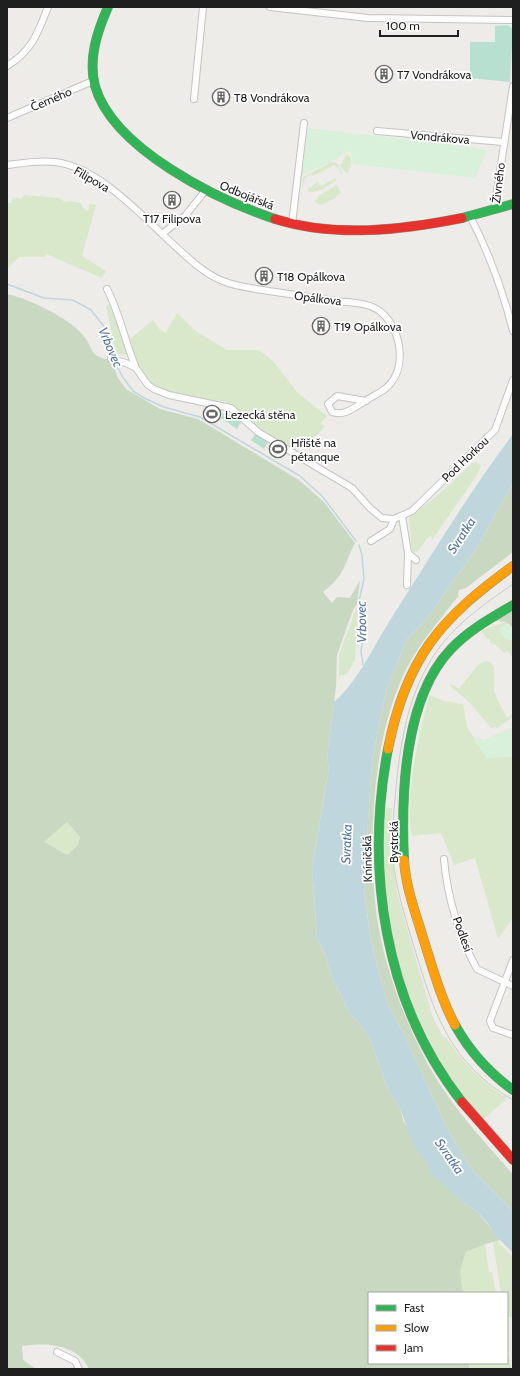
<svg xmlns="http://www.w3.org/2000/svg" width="520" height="1376" viewBox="0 0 520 1376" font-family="Cabin,sans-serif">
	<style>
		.grass { fill: #d9e8cb }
		.forest { fill: #c9d9c1; fill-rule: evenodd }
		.park { fill: #d9f0da }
		.pitch { fill: #b8e0d0 }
		.water { fill: #c0d6dd }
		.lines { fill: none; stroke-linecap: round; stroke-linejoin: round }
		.stream { stroke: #c0d6dd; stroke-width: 1.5 }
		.street-casing { stroke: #c4c4c2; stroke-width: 8 }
		.fast-casing { stroke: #939682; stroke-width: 10 }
		.slow-casing { stroke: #939682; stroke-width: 10 }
		.jam-casing { stroke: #939682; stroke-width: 10 }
		.street { stroke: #fcfcfc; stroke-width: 6 }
		.fast { stroke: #30b455; stroke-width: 9 }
		.slow { stroke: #ff9f0a; stroke-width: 9 }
		.jam { stroke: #e5322d; stroke-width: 9 }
		.tram { stroke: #cbcbca; stroke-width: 1 }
		.labels { text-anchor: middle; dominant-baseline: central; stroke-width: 3.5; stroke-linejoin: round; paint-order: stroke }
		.poi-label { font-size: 12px; fill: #1f1f1f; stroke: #fff; text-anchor: start }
		.street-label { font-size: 12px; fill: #1f1f1f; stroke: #fff }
		.water-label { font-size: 13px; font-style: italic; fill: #52759f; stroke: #fff }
	</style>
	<rect width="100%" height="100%" fill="#edece9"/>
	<path class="grass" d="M 347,154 L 351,158 L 351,165 L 348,173 L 346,173 L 340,166 Z
		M 332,162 L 337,163 L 342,172 L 342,176 L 338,167 L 336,168 L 334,165 L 313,176 L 312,174 L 305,178 L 302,188 L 303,177 Z
		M 335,178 L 337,180 C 329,185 317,195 308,191 L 308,186 L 310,188 L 317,181 L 321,186 Z
		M 337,185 L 341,193 L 336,196 L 336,198 L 320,205 L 314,201 L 318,199 L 318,196 Z
		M 24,195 L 59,198 L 65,202 L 69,201 L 81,203 L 83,208 L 88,211 L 90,204 L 96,205 L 82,256 L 106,271 L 102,278 L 46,254 L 45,257 L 19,257 L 7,269 L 7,203 L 11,203 L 13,197 L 22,199 Z
		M 112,302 L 128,354 L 116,355 L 106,306 Z
		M 177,313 L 196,331 L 227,350 L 259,350 L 272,360 L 298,393 L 327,416 L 320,423 L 325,426 L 312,441 L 304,445 L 302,444 L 295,450 L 258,427 L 246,418 L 247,416 L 226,402 C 198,397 158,398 141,372 C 134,362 133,350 129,340 L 153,320 L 160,330 L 166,333 Z
		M 477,462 L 481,466 L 477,475 L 432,540 L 431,536 C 424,539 423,547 417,552 L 412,551 L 409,518 L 445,489 L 472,463 Z
		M 356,609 L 358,610 L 355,660 L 347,674 L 339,676 L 339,654 Z
		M 506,622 L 513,628 L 513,659 L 508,651 L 504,653 L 496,645 L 490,643 L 490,639 L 487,639 L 481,630 Z
		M 484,661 L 490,662 L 494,667 L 494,691 L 499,703 L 507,717 L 513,714 L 513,717 L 497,728 L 496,727 L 491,728 L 469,702 L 450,686 L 451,684 L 459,689 L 477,666 Z
		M 430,695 L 444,701 L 463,704 L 467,727 L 474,738 L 482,739 L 486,746 L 513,752 L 513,918 L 498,939 L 475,858 L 454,865 L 441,833 L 412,836 C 404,803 419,728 430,695 Z
		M 386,808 L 392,808 L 390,838 L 397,893 L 432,1015 L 443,1037 L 446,1037 C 466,1066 478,1078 507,1098 L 483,1120 C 468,1102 454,1084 442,1064 C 398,993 373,890 386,808 Z
		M 67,822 L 80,837 L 78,846 L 69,855 L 43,842 Z
		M 497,1241 L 513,1257 L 513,1316 L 507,1318 L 507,1293 L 501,1293 L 493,1242 Z
		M 485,1244 L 489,1272 L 492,1272 L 496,1293 L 463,1293 L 460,1271 L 466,1252 Z
		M 507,1350 L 512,1369 L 470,1369 L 468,1363 L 507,1363 Z"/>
	<path class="forest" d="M 7,294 C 29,299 68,317 83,335 C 95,350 88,356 111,360 L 118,378 L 126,389 L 160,409 L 198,419 L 299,480 L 324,502 L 355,543 C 343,566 346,574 323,592 L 332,603 L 337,597 L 350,598 L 360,580 L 357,604 L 353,610 L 337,655 L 336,687 L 327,757 L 329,768 L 312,867 L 317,938 L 325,954 L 333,980 L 349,1012 L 369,1036 L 389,1092 L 401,1110 L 403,1120 L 433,1174 L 467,1206 L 477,1211 L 500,1240 L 485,1244 L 466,1252 L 460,1271 L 463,1293 L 369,1293 L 369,1363 L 468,1363 L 470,1369 L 89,1369 C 78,1344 46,1342 22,1346 L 23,1360 L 36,1369 L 7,1369 ZM 67,822 L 80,837 L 78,845 L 68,855 L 44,842 Z
		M 513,483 L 513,552 L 466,588 L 459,590 L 458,597 C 452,603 447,610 442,617 C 426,636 412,656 402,678 C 372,744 367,847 377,918 C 384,964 401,1010 421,1051 C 444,1098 478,1135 513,1174 L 513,1211 L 473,1171 L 457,1146 L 445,1124 L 404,1034 L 388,1005 L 371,942 L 364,890 L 369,869 L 367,836 L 372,761 L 386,690 L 407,639 L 425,621 L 476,549 Z
		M 513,609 L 513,628 L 506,622 L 493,620 Z"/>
	<path class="park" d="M 308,128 L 447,144 L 487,150 L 475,178 L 353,164 L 352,154 L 348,151 L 335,160 L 302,175 Z
		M 508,623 L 513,628 L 513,641 L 504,639 L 499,629 Z
		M 513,727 L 513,756 L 487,759 L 474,739 L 483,740 Z"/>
	<path class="pitch" d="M 508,25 L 513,29 L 510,82 L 470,78 L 470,42 L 495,42 L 495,26 Z
		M 225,411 L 241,422 L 237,429 L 221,418 Z
		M 255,434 L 268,442 L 264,449 L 251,440 Z"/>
	<path class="water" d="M 513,434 L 513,483 L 476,549 L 425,621 L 407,639 L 386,690 L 372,761 L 367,836 L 369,869 L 364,890 L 371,942 L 388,1005 L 404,1034 L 445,1124 L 457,1146 L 473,1171 L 513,1211 L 513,1253 L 495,1235 L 488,1224 L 477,1211 L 467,1206 L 432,1174 L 410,1138 L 401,1110 L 389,1092 L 369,1036 L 349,1012 L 333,980 L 325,954 L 317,938 L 312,867 L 329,768 L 327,757 L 334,702 C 358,681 372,649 389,622 C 429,559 468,494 513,434 Z"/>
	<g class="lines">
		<path class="stream" d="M 7,284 L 44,298 L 73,300 L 91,310 L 105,328 L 114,359
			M 115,362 L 122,376 L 133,391 L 144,398 L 164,407 L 200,417 L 300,476 L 323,497 L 356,541
			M 359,545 L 362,555 L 364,579 L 359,601 L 364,630 L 361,651 L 363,665"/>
		<defs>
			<path id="street" d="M 270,7 L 368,18 L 513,20
				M 7,66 C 32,51 38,33 48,7
				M 194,99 L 203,7
				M 7,118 L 95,80
				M 377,131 L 503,142
				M 7,165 C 23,163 39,160 55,162 C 99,167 143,217 175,246 C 189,259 205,274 223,281 C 237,287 253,288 268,291 C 290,294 313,298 336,301 C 352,303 370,302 382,313 C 402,331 408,370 385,389 C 378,394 369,398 362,403 C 352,409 344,416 332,412 L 328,404 L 337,396 L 366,401
				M 494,210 L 513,86
				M 470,216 C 489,253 503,291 513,331
				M 292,224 L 304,123
				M 162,234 L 185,216 L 205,191
				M 107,289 C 120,314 125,342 136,368
				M 111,359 L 126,363 L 136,368 L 148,385 L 154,389 L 169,395 L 231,408 L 258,432 L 352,488 L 370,508 L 382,518 L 394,519 L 412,511 L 495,430 L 513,380
				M 402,516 L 408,553 L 407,585
				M 371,541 L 390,529 L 394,519
				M 408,553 L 416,560
				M 444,859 C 447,896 459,937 477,969 L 513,986
				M 513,960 L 490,1021 L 493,1028 L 513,1035
				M 57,1352 L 75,1361 L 79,1369"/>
			<path id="fast" d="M 108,7 C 97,32 88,59 95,86 C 113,149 218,200 275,219
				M 462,218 L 513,204
				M 388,749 C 365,870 384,1003 462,1102
				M 404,860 C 401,796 404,698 451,649 C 469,630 491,618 513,605
				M 455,1025 C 470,1052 488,1072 513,1090"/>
			<path id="slow" d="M 388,749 C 406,658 440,619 513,566
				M 404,860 C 406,889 416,914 424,941 C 433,969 441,999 455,1025"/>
			<path id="jam" d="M 275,219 C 335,238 402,230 462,218
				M 462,1102 L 513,1160"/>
		</defs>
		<use href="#street" class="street-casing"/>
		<use href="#fast" class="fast-casing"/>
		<use href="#slow" class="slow-casing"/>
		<use href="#jam" class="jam-casing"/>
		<use href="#street" class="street"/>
		<use href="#fast" class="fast"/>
		<use href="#slow" class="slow"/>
		<use href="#jam" class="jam"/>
		<path class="tram" d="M 513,584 C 480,607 448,629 428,665 C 405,706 399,752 395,799 C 393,822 391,845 394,868 C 398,896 407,923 415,950 C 435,1016 450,1063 513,1100"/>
	</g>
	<defs>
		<symbol id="building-ring" viewBox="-11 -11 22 22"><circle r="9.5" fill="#fff" stroke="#676766" stroke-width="1.5"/><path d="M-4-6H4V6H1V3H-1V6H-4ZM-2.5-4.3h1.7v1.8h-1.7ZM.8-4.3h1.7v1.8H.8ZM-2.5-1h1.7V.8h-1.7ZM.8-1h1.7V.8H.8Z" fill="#676766"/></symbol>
		<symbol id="stadium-ring" viewBox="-11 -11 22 22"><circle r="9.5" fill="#fff" stroke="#676766" stroke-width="1.5"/><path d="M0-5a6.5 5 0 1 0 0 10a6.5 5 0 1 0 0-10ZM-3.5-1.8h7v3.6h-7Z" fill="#676766"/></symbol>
	</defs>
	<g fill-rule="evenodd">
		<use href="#building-ring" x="374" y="64" width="20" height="20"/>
		<use href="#building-ring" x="211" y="87" width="20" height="20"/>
		<use href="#building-ring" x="162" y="190" width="20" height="20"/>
		<use href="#building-ring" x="254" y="266" width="20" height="20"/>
		<use href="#building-ring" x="311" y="316" width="20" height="20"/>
		<use href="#stadium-ring" x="202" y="404" width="20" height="20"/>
		<use href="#stadium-ring" x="268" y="439" width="20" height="20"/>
	</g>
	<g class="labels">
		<g class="poi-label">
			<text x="397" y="74">T7 Vondrákova</text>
			<text x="234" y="97">T8 Vondrákova</text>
			<text x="172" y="218" text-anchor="middle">T17 Filipova</text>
			<text x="277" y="276">T18 Opálkova</text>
			<text x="334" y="326">T19 Opálkova</text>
			<text x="225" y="414">Lezecká stěna</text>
			<text x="291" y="442">Hřiště na<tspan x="291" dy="14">pétanque</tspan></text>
		</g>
		<g class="street-label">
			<text transform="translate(51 99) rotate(-23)">Černého</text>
			<text transform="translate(440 137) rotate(5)">Vondrákova</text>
			<text transform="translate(92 179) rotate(30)">Filipova</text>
			<text transform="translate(498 183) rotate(-83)">Živného</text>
			<text transform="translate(247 195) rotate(22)">Odbojářská</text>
			<text transform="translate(318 298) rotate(7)">Opálkova</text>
			<text transform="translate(465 459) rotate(-44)">Pod Horkou</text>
			<text transform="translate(393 842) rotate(-90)">Bystrcká</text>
			<text transform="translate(367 859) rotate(-91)">Kníničská</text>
			<text transform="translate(463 934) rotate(70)">Podlesí</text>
		</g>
		<g class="water-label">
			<text transform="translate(111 347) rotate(67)">Vrbovec</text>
			<text transform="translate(461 535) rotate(-57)">Svratka</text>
			<text transform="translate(361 622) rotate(-91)">Vrbovec</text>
			<text transform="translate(346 844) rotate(-88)">Svratka</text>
			<text transform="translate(450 1156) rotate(55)">Svratka</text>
		</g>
	</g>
	<rect width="520" height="1376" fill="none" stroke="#1f1f1f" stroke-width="16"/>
	<rect x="368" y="1292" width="140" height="72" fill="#ffffff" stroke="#a5a5a5"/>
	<rect x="376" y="1305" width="20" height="6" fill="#30b455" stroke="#a5a5a5"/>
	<text x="404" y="1312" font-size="12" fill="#1f1f1f">Fast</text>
	<rect x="376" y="1325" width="20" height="6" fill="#ff9f0a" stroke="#a5a5a5"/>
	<text x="404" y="1332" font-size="12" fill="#1f1f1f">Slow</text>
	<rect x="376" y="1345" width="20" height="6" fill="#e5322d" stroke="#a5a5a5"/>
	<text x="404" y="1352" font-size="12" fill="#1f1f1f">Jam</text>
	<path d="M380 30v6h78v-6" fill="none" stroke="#1f1f1f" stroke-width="2"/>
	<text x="386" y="30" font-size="12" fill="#1f1f1f" stroke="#ffffff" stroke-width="3" paint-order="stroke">100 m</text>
</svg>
